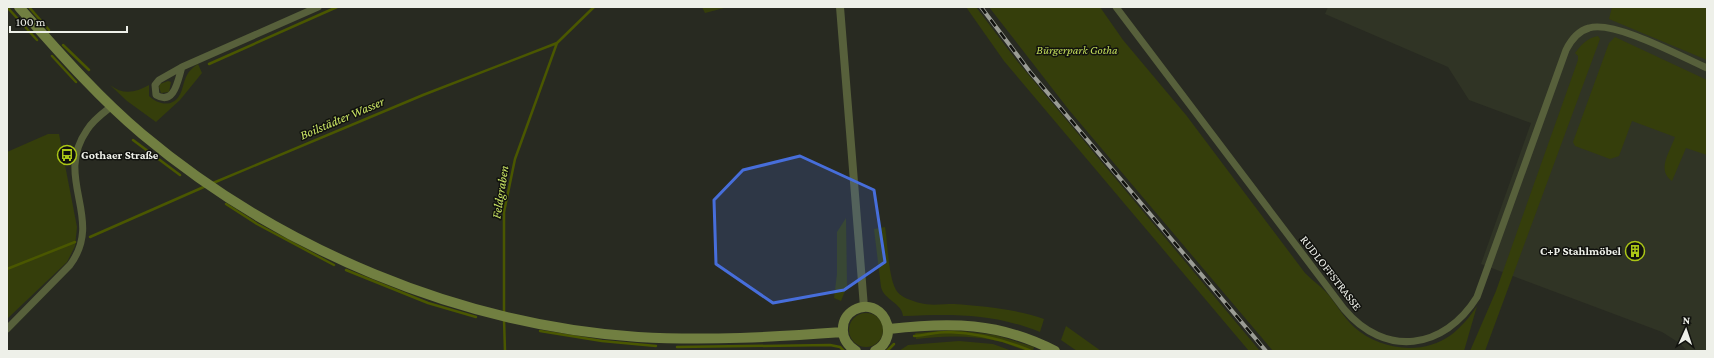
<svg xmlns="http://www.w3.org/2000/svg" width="1714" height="358" viewBox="0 0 1714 358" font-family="'Crimson Pro',serif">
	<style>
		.built { fill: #303425 }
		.green { fill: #353e0b }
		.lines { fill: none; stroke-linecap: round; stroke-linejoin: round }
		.stream { stroke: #4a5700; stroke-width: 2.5 }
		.minor { stroke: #57603b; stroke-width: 7 }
		.tertiary { stroke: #57603b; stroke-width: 8 }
		.secondary { stroke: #717f41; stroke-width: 10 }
		.rail-casing { stroke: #9b9d95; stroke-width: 4 }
		.rail { stroke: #11120e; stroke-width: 2.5; stroke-dasharray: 8; stroke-linecap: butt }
		.marked { fill: #476edb; fill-opacity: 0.2; stroke: #476edb; stroke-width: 3; stroke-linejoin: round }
		.labels { text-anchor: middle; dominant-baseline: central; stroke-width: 3; stroke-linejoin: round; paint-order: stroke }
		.park-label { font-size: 12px; font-style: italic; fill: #c2dc5a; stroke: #11120e }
		.poi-label { font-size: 12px; font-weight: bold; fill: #eef0e9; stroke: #11120e; text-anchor: start }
		.street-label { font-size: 12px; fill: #eef0e9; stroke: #11120e }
		.water-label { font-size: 13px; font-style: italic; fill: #cce765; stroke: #11120e }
	</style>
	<rect width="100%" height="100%" fill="#282a21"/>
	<path class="built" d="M 1328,7 L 1707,7 L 1707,351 L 1687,351 L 1681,344 L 1662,332 L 1481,264 L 1531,123 L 1469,100 L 1448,67 L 1325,14 Z"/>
	<path class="green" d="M 702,7 L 728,7 L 705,13 Z
		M 966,7 L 976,7 L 1017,61 L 1260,351 L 1249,351 L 1004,61 Z
		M 989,7 L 1100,7 L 1123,40 L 1186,115 L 1305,273 C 1312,280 1319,285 1326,292 C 1336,303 1343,317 1354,327 C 1380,350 1422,356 1451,335 C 1461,327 1470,317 1477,306 L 1464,351 L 1273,351 L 1069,110 Z
		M 1612,7 L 1707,7 L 1707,60 L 1609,19 Z
		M 1598,36 L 1600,39 L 1485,351 L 1470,351 L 1496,291 L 1578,60 L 1578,56 L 1575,53 C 1582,44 1587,38 1598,36 Z
		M 1615,37 L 1707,80 L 1707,155 L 1686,148 L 1672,181 C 1656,170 1670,152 1675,137 L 1632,121 L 1619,156 L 1610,159 L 1575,146 L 1573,142 L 1609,43 Z
		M 198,64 L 202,73 L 180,100 L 156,122 L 127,101 L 110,85 C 123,95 135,93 149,85 L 149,96 C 157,104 172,108 179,96 C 183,90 183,82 187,75 C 189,71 193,67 198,64 Z
		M 168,81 L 171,82 L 169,92 L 161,93 L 159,87 L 160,84 Z
		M 48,134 L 59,134 L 77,227 L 75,246 L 67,262 L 7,319 L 7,152 Z
		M 846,218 L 847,286 L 841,301 L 834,298 L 837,274 L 837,232 Z
		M 885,227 C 888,244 888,275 896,290 C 900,297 912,301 920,303 C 930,306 943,304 954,304 C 983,306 1016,309 1044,319 L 1040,332 C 992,313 954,314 903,316 C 902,303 884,300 881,287 L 874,229 Z
		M849 330a17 17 0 1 1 34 0a17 17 0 1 1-34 0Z
		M 1066,326 L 1101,351 L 1077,351 L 1061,340 Z
		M 954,330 L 995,335 L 1034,347 L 1033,351 C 1020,351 1009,343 997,341 C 970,335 943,336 916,339 L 915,333 Z
		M 959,341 L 993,344 L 1012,351 L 899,351 L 908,345 Z"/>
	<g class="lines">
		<path class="stream" d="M 7,7 L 37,40
			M 29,7 L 49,30
			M 63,45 L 89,70
			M 52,56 L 76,82
			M 209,64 L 337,7
			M 133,140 L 180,175
			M 213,183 L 423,95 L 557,43 L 594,7
			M 226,204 L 257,224 L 334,265
			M 90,237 L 206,186
			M 7,269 L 75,242
			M 346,270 L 428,303 L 476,317
			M 504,314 L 504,212 L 515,159 L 557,43
			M 504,319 L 505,351
			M 540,331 L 602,341 L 656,346
			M 914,336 C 925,335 937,332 948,332 C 977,333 1005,340 1031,351
			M 677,347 L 830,345 L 840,347 L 844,351
			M 887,351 L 894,344"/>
		<path class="minor" d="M 1116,7 L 1344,309 C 1385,358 1444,350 1477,297 L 1566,50 C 1571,40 1578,31 1589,28 C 1614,20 1682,57 1707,68
			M 182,67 C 178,79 175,106 156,95 L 155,85 L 159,80 L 182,67 L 318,7
			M 7,329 L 70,265 C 105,218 53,179 87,130 C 93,120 103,113 112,106"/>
		<path class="tertiary" d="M 840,7 L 864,307"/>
		<path class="secondary" d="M 19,7 C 58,51 97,96 142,134 C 279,249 459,325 638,337 C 707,341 774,337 843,332
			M 889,329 C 950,322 999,322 1055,351
			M 856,351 C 848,346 842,338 843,328 C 843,321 847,314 854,310 C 881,295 903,336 875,351"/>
		<defs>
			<path id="rail" d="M 981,7 L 1030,72 L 1266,351"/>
		</defs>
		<use href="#rail" class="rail-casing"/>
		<use href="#rail" class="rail"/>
	</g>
	<path class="marked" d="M 800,156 L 874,190 L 885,262 L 844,290 L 773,303 L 716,264 L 714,200 L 743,170 Z"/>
	<defs>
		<symbol id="bus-ring" viewBox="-11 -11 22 22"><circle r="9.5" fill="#11120e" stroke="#abc616" stroke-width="1.5"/><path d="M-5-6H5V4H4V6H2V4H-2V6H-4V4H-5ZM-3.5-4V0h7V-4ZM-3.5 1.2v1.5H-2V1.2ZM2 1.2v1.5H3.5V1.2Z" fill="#abc616"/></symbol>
		<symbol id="building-ring" viewBox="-11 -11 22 22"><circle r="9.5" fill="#11120e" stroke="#abc616" stroke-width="1.5"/><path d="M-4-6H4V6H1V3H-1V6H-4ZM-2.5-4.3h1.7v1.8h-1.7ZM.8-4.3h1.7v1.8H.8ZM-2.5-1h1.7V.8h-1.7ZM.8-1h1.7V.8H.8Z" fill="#abc616"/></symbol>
	</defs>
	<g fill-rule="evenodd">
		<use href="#bus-ring" x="56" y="144" width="22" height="22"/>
		<use href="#building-ring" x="1624" y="240" width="22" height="22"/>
	</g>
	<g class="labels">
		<g class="park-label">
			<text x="1077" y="50">Bürgerpark Gotha</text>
		</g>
		<g class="poi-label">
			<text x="81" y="155">Gothaer Straße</text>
			<text x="1621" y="251" text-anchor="end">C+P Stahlmöbel</text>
		</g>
		<g class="street-label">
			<text transform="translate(1331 273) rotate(52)">RUDLOFFSTRASSE</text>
		</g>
		<g class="water-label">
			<text transform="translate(342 118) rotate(-23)">Boilstädter Wasser</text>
			<text transform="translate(500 192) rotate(-81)">Feldgraben</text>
		</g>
	</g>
	<rect width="1714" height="358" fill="none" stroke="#eef0e9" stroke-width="16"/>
	<g transform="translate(1686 330) rotate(3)" stroke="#11120e" stroke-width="3" paint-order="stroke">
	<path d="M0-3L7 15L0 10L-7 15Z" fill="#eef0e9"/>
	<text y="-6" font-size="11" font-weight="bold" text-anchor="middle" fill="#eef0e9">N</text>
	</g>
	<path d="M10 26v6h117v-6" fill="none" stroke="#eef0e9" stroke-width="2"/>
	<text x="16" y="26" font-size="12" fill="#eef0e9" stroke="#11120e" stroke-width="3" paint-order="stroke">100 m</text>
</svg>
